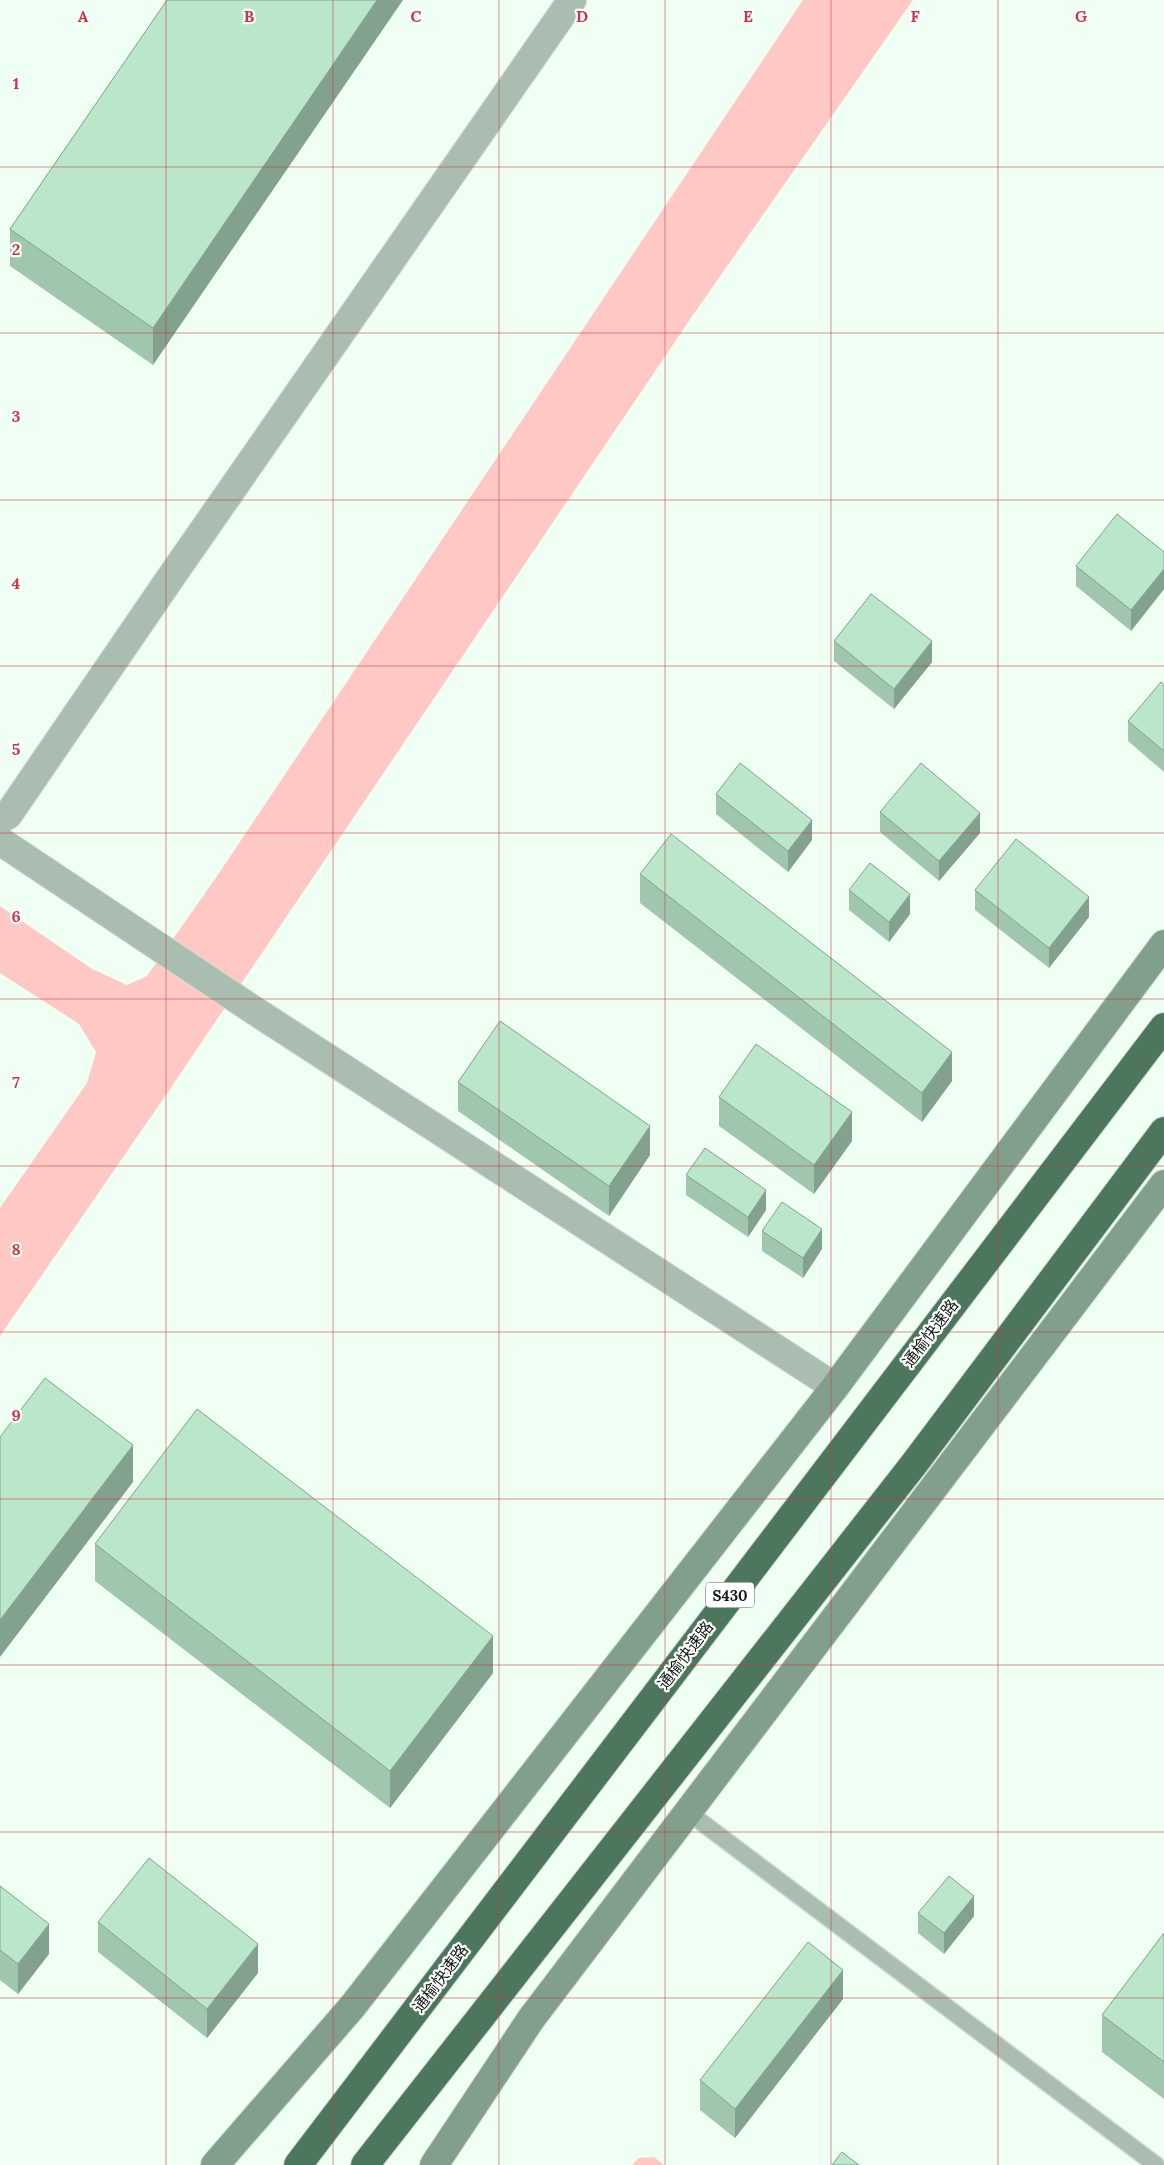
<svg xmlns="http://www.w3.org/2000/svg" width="1164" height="2165" viewBox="0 0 1164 2165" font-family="Lora,'Noto Sans SC',serif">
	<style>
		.water { fill: #ffc8c5 }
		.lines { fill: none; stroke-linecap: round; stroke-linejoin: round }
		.lane-casing { stroke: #cbdad0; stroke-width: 19 }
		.street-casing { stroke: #cbdad0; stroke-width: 30 }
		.secondary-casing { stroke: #cbdad0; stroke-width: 30 }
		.highway-casing { stroke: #cbdad0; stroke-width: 30 }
		.lane { stroke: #a9bdb0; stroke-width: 16 }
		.street { stroke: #a9bdb0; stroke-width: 28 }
		.secondary { stroke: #829f8c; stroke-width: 28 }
		.highway { stroke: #4c775d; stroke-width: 28 }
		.wall { fill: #a0c7ae }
		.shaded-wall { fill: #82a28d }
		.building { fill: #bae7ca; stroke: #82a28d }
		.grid { fill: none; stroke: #c73840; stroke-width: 1; stroke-opacity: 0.55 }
		.labels { text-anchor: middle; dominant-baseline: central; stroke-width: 4.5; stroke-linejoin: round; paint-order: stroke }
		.shield { fill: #fff; stroke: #575d59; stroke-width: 1 }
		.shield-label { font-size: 15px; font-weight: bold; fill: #0f1812 }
		.street-label { font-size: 16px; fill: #0f1812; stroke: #fff }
		.grid-label { font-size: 16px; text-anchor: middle; font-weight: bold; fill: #c73840; stroke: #fff; stroke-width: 4.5; stroke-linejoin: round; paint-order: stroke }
	</style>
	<rect width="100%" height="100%" fill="#effff4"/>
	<path class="water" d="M 803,0 L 913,0 L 693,315 L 170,1089 L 0,1336 L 0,1208 L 87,1083 L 96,1052 L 79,1024 L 0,973 L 0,906 L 92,969 L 127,985 L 147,976 L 215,879 Z
		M 654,2157 L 664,2165 L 632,2165 L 639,2158 Z"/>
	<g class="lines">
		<defs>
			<path id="lane" d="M 688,1812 L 1156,2165"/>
			<path id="street" d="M 0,819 L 8,815 L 171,577 L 572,0
				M 0,841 L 252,1009 L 835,1387"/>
			<path id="secondary" d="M 215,2165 L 352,2007 L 835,1387 L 1164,944
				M 434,2165 L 531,2019 L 1164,1184"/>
			<path id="highway" d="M 298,2165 L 1164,1027
				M 365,2165 L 914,1464 L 1164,1131"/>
		</defs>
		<use href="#lane" class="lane-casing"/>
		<use href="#street" class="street-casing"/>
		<use href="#secondary" class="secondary-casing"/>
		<use href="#highway" class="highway-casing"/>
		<use href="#lane" class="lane"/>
		<use href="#street" class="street"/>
		<use href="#secondary" class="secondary"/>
		<use href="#highway" class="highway"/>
	</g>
	<path class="wall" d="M 167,0 L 153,365 L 10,266 L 10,229 Z
		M 1164,552 L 1164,589 L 1131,631 L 1076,586 L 1076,566 Z
		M 834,641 L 932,662 L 894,709 L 834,661 Z
		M 1164,685 L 1164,772 L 1128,741 L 1128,721 Z
		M 716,794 L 812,840 L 788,872 L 716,814 Z
		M 880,812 L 980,833 L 939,881 L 880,832 Z
		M 640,874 L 952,1081 L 922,1122 L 640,903 Z
		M 849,890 L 910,914 L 889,942 L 849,910 Z
		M 975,890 L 1089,917 L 1049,968 L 975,910 Z
		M 458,1082 L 650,1155 L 609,1216 L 458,1111 Z
		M 719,1097 L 852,1141 L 814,1194 L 719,1126 Z
		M 686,1175 L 766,1210 L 748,1237 L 686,1195 Z
		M 762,1231 L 822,1249 L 803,1278 L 762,1251 Z
		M 95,1544 L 493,1673 L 390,1808 L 95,1581 Z
		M 0,1886 L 49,1954 L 18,1994 L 0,1980 Z
		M 918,1913 L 974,1916 L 944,1954 L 918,1933 Z
		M 98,1922 L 258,1973 L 207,2038 L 98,1952 Z
		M 1164,1933 L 1164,2099 L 1102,2052 L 1102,2015 Z
		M 843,1999 L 735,2138 L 700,2110 L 700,2080 Z"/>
	<path class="shaded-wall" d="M 377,0 L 403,0 L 153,365 L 153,328 Z
		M 1164,569 L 1164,589 L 1131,631 L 1131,610 Z
		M 932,641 L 932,662 L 894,709 L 894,689 Z
		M 980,813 L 980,833 L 939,881 L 939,861 Z
		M 812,820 L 812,840 L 788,872 L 788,851 Z
		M 910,894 L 910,914 L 889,942 L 889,922 Z
		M 1089,897 L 1089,917 L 1049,968 L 1049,948 Z
		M 952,1052 L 952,1081 L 922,1122 L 922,1093 Z
		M 852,1112 L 852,1141 L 814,1194 L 814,1165 Z
		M 650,1126 L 650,1155 L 609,1216 L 609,1186 Z
		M 766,1190 L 766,1210 L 748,1237 L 748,1217 Z
		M 822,1229 L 822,1249 L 803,1278 L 803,1258 Z
		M 133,1445 L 133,1482 L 0,1657 L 0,1620 Z
		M 493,1636 L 493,1673 L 390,1808 L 390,1771 Z
		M 974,1896 L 974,1916 L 944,1954 L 944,1933 Z
		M 49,1924 L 49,1954 L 18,1994 L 18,1964 Z
		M 258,1944 L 258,1973 L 207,2038 L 207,2009 Z
		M 843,1970 L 843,1999 L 735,2138 L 735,2109 Z"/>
	<path class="building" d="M 167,0 L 377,0 L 153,328 L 10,229 Z
		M 1117,514 L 1164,552 L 1164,569 L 1131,610 L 1076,566 Z
		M 871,594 L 932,641 L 894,689 L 834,641 Z
		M 1161,682 L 1164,685 L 1164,751 L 1128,721 Z
		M 740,763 L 812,820 L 788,851 L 716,794 Z
		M 921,763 L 980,813 L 939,861 L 880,812 Z
		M 671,834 L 952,1052 L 922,1093 L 640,874 Z
		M 1016,839 L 1089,897 L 1049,948 L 975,890 Z
		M 870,863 L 910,894 L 889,922 L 849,890 Z
		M 500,1021 L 650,1126 L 609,1186 L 458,1082 Z
		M 756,1044 L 852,1112 L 814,1165 L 719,1097 Z
		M 705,1148 L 766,1190 L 748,1217 L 686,1175 Z
		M 782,1202 L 822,1229 L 803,1258 L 762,1231 Z
		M 45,1378 L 133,1445 L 0,1620 L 0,1437 Z
		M 197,1409 L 493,1636 L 390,1771 L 95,1544 Z
		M 149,1858 L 258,1944 L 207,2009 L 98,1922 Z
		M 949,1876 L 974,1896 L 944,1933 L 918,1913 Z
		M 0,1886 L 49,1924 L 18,1964 L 0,1950 Z
		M 1164,1933 L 1164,2062 L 1102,2015 Z
		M 808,1942 L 843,1970 L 735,2109 L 700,2080 Z
		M 842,2152 L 859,2165 L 832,2165 Z"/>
	<path class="grid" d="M 166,0 L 166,2165M 333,0 L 333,2165M 499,0 L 499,2165M 665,0 L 665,2165M 831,0 L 831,2165M 998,0 L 998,2165M 0,167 L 1164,167M 0,333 L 1164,333M 0,500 L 1164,500M 0,666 L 1164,666M 0,833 L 1164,833M 0,999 L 1164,999M 0,1166 L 1164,1166M 0,1332 L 1164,1332M 0,1499 L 1164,1499M 0,1665 L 1164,1665M 0,1832 L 1164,1832M 0,1998 L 1164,1998"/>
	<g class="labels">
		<rect class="shield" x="706" y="1582.5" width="48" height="25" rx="4"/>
		<g class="shield-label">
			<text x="730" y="1595">S430</text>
		</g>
		<g class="street-label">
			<text transform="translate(930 1333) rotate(-53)">通榆快速路</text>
			<text transform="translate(685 1655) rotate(-53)">通榆快速路</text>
			<text transform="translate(440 1978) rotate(-53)">通榆快速路</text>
		</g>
	</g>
	<g class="grid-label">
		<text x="83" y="22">A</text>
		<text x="249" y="22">B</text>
		<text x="416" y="22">C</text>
		<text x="582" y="22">D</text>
		<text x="748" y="22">E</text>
		<text x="915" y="22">F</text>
		<text x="1081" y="22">G</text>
		<text x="16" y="89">1</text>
		<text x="16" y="255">2</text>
		<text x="16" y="422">3</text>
		<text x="16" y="589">4</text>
		<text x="16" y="755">5</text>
		<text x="16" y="922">6</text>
		<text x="16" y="1088">7</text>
		<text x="16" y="1255">8</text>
		<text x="16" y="1421">9</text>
	</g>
</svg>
